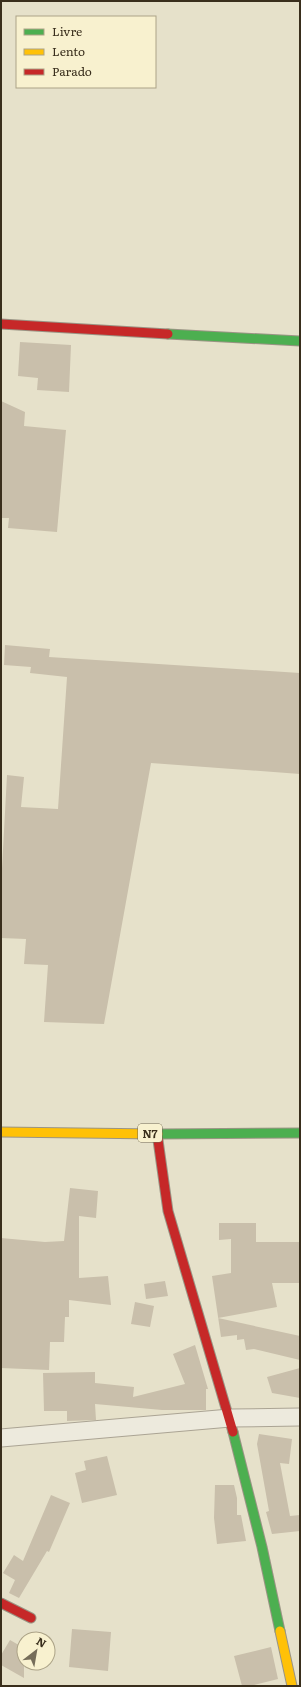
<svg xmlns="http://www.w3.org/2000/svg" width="301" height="1687" viewBox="0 0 301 1687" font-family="Literata,serif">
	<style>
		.building { fill: #c9bfab }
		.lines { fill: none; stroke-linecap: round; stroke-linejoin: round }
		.street-casing { stroke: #aba494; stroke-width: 19 }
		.fast-casing { stroke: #9a9484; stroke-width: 11 }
		.slow-casing { stroke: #9a9484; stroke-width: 11 }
		.jam-casing { stroke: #9a9484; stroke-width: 11 }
		.street { stroke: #edeadd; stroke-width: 17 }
		.fast { stroke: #4caf50; stroke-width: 9 }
		.slow { stroke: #ffc107; stroke-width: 9 }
		.jam { stroke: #c62828; stroke-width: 9 }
		.labels { text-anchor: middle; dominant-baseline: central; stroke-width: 3; stroke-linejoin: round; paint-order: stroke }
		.shield { fill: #f8f1cf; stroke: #726852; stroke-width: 1 }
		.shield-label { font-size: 11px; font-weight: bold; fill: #392e1c }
	</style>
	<rect width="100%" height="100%" fill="#e6e1ca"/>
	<path class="building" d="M 20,342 L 71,345 L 69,392 L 37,390 L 38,378 L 18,376 Z
		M 1,401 L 25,412 L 24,426 L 66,430 L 57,532 L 8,528 L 9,518 L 1,518 Z
		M 5,645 L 50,649 L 49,657 L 300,673 L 300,774 L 151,763 L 104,1024 L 44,1022 L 48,965 L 24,964 L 26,939 L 1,938 L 1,887 L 7,775 L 24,777 L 21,807 L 58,809 L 67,677 L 30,673 L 31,667 L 4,665 Z
		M 70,1188 L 98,1191 L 96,1218 L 79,1216 L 79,1278 L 108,1276 L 111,1305 L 69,1300 L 69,1317 L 65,1317 L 64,1342 L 50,1342 L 49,1370 L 1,1368 L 1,1238 L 45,1242 L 64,1241 Z
		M 219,1223 L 256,1223 L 256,1242 L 300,1242 L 300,1283 L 272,1283 L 277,1307 L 218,1318 L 300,1336 L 300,1360 L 254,1349 L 246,1350 L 244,1339 L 237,1340 L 237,1335 L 221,1337 L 212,1276 L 231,1273 L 231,1239 L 219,1240 Z
		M 165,1281 L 168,1296 L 146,1299 L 144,1284 Z
		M 135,1302 L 154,1306 L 150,1327 L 131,1324 Z
		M 195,1345 L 208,1389 L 206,1389 L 206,1410 L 162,1410 L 95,1404 L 96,1420 L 67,1421 L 67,1411 L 44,1411 L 43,1373 L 95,1372 L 95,1383 L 134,1387 L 133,1397 L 185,1384 L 173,1354 Z
		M 300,1368 L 300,1398 L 272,1393 L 267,1377 Z
		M 259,1434 L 292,1439 L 289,1464 L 280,1463 L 290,1516 L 300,1515 L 300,1531 L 272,1534 L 266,1512 L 269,1511 L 257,1444 Z
		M 107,1456 L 117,1495 L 82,1503 L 75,1473 L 86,1470 L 84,1461 Z
		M 215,1485 L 234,1485 L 237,1498 L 237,1515 L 241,1515 L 246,1541 L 217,1544 L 214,1518 Z
		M 51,1495 L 70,1503 L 49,1552 L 47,1551 L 19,1598 L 9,1593 L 15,1580 L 3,1573 L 14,1555 L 23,1561 Z
		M 72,1629 L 111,1632 L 108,1671 L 69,1667 Z
		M 10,1640 L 24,1648 L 24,1678 L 1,1665 L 1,1655 Z
		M 271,1647 L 278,1679 L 250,1686 L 242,1686 L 234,1656 Z"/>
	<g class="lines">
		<defs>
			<path id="street" d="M 1,1438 L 230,1418 L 300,1417"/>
			<path id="fast" d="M 168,334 L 300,341
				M 158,1134 L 300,1133
				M 233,1432 L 262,1547 L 280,1631"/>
			<path id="slow" d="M 1,1132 L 158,1134
				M 280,1631 L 292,1686"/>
			<path id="jam" d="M 1,324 L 168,334
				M 157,1133 L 168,1211 L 233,1432
				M 1,1603 L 31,1618"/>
		</defs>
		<use href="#street" class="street-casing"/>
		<use href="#fast" class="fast-casing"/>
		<use href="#slow" class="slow-casing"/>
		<use href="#jam" class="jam-casing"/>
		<use href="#street" class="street"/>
		<use href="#fast" class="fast"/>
		<use href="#slow" class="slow"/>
		<use href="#jam" class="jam"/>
	</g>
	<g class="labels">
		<rect class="shield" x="138" y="1124" width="24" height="18" rx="3"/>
		<g class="shield-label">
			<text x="150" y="1133">N7</text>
		</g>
	</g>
	<rect width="301" height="1687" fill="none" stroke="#392e1c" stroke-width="4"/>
	<rect x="16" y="16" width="140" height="72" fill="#f8f1cf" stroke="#aca387"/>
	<rect x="24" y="29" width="20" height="6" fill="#4caf50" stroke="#aca387"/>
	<text x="52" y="36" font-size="12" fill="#392e1c">Livre</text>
	<rect x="24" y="49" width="20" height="6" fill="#ffc107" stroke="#aca387"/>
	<text x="52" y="56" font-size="12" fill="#392e1c">Lento</text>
	<rect x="24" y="69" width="20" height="6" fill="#c62828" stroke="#aca387"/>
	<text x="52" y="76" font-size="12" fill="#392e1c">Parado</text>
	<g transform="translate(36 1651) rotate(31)"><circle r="19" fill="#f8f1cf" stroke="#aca387"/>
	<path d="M0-3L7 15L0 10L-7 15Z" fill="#766d59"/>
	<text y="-6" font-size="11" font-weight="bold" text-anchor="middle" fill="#392e1c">N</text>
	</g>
</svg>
